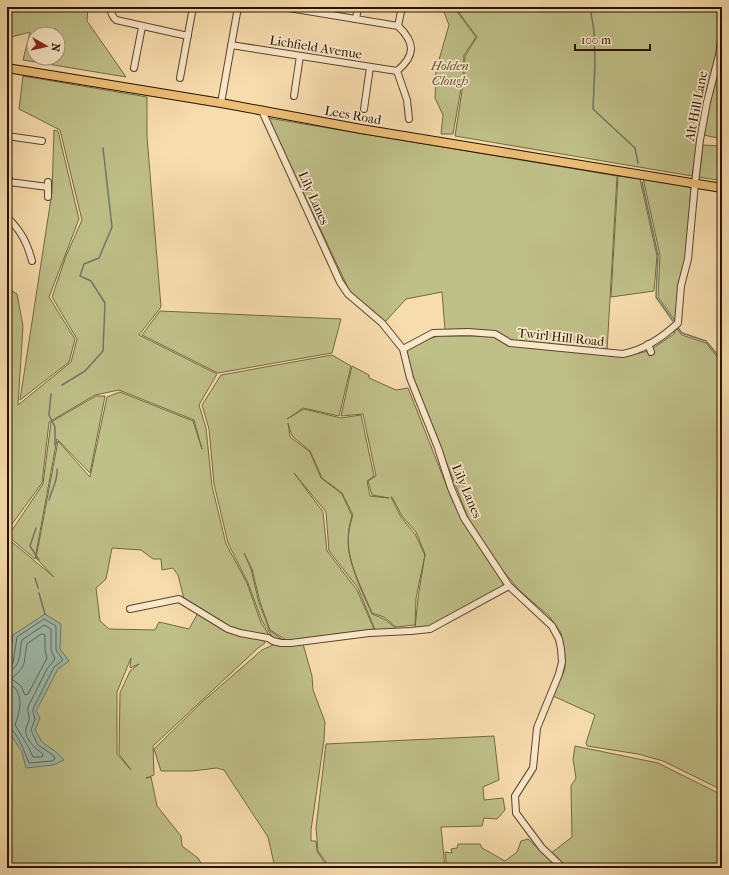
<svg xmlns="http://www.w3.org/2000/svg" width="729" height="875" viewBox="0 0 729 875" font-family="'IM FELL French Canon',serif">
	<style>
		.green { fill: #bfbf88; stroke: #726944; fill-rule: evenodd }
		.water { fill: #9dbbad; stroke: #6d7868 }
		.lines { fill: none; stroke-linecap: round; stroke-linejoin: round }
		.shore { stroke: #626756; stroke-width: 1 }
		.stream { stroke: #6d7868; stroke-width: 1.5 }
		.minor-casing { stroke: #5a452b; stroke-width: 8 }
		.major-casing { stroke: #261300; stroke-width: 10 }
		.minor { stroke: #fae8ca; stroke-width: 6 }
		.major { stroke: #ecbe76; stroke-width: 8 }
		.labels { text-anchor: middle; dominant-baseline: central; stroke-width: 3.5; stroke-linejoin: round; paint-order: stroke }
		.street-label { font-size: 13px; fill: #261300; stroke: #fae8ca }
		.park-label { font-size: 13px; font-style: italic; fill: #5c4f30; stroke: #fae8ca }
	</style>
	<rect width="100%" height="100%" fill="#f7dcad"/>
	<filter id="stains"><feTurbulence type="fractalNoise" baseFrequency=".005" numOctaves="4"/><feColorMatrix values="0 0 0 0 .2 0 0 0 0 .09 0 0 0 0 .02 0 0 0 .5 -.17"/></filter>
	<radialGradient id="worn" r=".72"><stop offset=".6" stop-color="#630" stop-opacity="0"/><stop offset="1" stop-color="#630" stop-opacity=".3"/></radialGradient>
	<path class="green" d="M 7,7 L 88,7 L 87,21 L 126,77 L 23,60 L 30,32 L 7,38 ZM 34,34 L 58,34 L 58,58 L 34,58 Z
		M 442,7 L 453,7 L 455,9 L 476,37 L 464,55 L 463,77 L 453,134 L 441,134 L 443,115 L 435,98 L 436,70 L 449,25 Z
		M 455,7 L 722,7 L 722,23 L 716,56 L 704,100 L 692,176 L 455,136 L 464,78 L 465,56 L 477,37 Z
		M 722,53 L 722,139 L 704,135 L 710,99 Z
		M 23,76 L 147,97 L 147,137 L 161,307 L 139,335 L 217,374 L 199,405 L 206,428 L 212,486 L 226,544 L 247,583 L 261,623 L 270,636 L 238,631 L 184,599 L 178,575 L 173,568 L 162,570 L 161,559 L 153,559 L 141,550 L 112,548 L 106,579 L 96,588 L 100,621 L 109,629 L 155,630 L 159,622 L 189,629 L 198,613 L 229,632 L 239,636 L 263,639 L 265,643 L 258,648 L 153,746 L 154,775 L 146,778 L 151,777 L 157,806 L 181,836 L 182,846 L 198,858 L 204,868 L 7,868 L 7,538 L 54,577 L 36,558 L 58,441 L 90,477 L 107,397 L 120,392 L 193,421 L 202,449 L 194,420 L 119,390 L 95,395 L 49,422 L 42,483 L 7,531 L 7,288 L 17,294 L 23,326 L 18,405 L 71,362 L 77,339 L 52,297 L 66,256 L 82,220 L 60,130 L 19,109 ZM 131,658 L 130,668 L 139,664 L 130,671 L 120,693 L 119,754 L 131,770 L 117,754 L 117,692 Z
		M 268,118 L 617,176 L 607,351 L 512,341 L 496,333 L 467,329 L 445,330 L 442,292 L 406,299 L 385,322 L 350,292 Z
		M 54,130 L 58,131 L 79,219 L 49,297 L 75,339 L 69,362 L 20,400 L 52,192 Z
		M 703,145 L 722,146 L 722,181 L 699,177 Z
		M 618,176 L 640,179 L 657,256 L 654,291 L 611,297 Z
		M 643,178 L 691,187 L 686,260 L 676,322 L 658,297 L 660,255 Z
		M 160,311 L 341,319 L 332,353 L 218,373 L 142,335 Z
		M 676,328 L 682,335 L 706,343 L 722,363 L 722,790 L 663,761 L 638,754 L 587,746 L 586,743 L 595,715 L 553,696 L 565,669 L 565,656 L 561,633 L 549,616 L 519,590 L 480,543 L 466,513 L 442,451 L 417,391 L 406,351 L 429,339 L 438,336 L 493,336 L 510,345 L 625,356 L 649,351 L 674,334 Z
		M 332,355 L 351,366 L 339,416 L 303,408 L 287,419 L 304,409 L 341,418 L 361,415 L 374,476 L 367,481 L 370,496 L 389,498 L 372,495 L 368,481 L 376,476 L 363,414 L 341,416 L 352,366 L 369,375 L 369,378 L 396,390 L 408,388 L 453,502 L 503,583 L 503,586 L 432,626 L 415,629 L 418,598 L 425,554 L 416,532 L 402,516 L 392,497 L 391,497 L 401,517 L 415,534 L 425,555 L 416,598 L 415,625 L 396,627 L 384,617 L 372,613 C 365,596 352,570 349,552 C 347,540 349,527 353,515 L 342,493 L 322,478 L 310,451 L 292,436 L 288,423 L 290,437 L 310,452 L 321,478 L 342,494 L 352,516 C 340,551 359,584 372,614 L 384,619 L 397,629 L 375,630 L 358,588 L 329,551 L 326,512 L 294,473 L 323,512 L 327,551 L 357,590 L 374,629 L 288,641 L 270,630 L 260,602 L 252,569 L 244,553 L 251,569 L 259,603 L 270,631 L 286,642 L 273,638 L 262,621 L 248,583 L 228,543 L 214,484 L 209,429 L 202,405 L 221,375 Z
		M 96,396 L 105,396 L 90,473 L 57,439 L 35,559 L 8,536 L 43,484 L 51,422 Z
		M 303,644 L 312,676 L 313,690 L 325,722 L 324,740 L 311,830 L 311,841 L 316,841 L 317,851 L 328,868 L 275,868 L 268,837 L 224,770 L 217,768 L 192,771 L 161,771 L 154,749 L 201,703 L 262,650 L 273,645 Z
		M 494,736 L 499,780 L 483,787 L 484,800 L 503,798 L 505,810 L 497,819 L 484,818 L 482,826 L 441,827 L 445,868 L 330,868 L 318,851 L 316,828 L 326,744 Z
		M 575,746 L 658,763 L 722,795 L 722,868 L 569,868 L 550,854 L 572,837 L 571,786 L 576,778 L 573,759 Z
		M 528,839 L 560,868 L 447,868 L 445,852 L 452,853 L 451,849 L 457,848 L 458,844 L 480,844 L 482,848 L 505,861 L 517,852 L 521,841 Z"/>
	<path class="water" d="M 45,614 L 61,624 L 60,649 L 69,661 L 58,669 L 36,711 L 40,718 L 35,730 L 42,742 L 56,752 L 64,760 L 53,765 L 26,768 L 22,752 L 7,729 L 11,705 L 7,684 L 7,675 L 13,635 Z"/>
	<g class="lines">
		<path class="shore" d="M 42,634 L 45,635 L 45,650 L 47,658 L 28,694 L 25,695 L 21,686 L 13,680 L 12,678 C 28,665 23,662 27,644 Z
			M 7,666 L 10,666 L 13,663 L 17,637 L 44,619 L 56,626 L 56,650 L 63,660 L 54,667 L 33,709 L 33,712 L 35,719 L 31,730 L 38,745 L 53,755 L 55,759 L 52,761 L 29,763 C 25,754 17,729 7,727
			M 7,671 C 22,670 19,650 22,640 L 44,625 L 51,629 L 51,650 L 55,659 L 47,669 L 28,707 C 27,712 30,716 29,720 C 29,723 26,725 26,729 C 24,739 36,749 43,754 L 42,757 L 33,757 L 29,748 L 15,725 C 19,714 24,697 14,687 L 7,685"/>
		<path class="stream" d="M 49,7 L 49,9
			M 590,7 L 594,31 L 595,64 L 593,109 L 635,148 L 638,163
			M 55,29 L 55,34
			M 642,182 L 658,255 L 656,297 L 673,321
			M 678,328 L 682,333 L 706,341 L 722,360
			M 62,385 L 85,371 L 103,351 L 105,303 L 91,281 L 80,276 L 84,264 L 99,258 L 112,227 L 103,148
			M 51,394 L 49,415 L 55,427 L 55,445
			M 49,500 C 52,488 58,482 57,469
			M 36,528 L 30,546 L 39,560
			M 35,578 L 38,588
			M 39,593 L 45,614"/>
		<defs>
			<path id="minor" d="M 111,7 C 110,12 112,16 116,20 L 188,36
				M 283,7 L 398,26
				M 402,7 L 398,26 C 416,43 415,56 397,71 L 407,100 L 409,119
				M 356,19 L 358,7
				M 231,45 L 397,71
				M 134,68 L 142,27
				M 180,78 L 193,7
				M 294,96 L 300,56
				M 221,103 L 238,7
				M 364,109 L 370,67
				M 262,111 L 340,282 L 348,294 L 382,323 L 403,349 L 410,378 L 438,448 L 451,488 L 464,518 L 509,586 L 552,626 L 559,639 L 561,649 L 562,662 L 559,674 L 537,728 L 533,768 L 515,796 L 516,813 L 542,848 L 563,868
				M 7,136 L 42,141
				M 7,176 L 9,179 L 7,188
				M 9,182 L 48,187
				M 48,197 L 48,182
				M 7,217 C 21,231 27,242 32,261
				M 648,344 L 651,352
				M 403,349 L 433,333 L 468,332 L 495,334 L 510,343 L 623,354 C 643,350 663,337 678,323 L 681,286 L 688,259 L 695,183 L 700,140 L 707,102 L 719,55 L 722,34
				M 130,609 L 179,599 L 228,629 L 240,633 L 268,638 L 273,641 L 281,643 L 291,643 L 369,633 L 411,631 L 430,629 L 509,586"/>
			<path id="major" d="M 7,68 L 221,103 L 361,129 L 722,188"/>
		</defs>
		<use href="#minor" class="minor-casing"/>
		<use href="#major" class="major-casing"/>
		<use href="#minor" class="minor"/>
		<use href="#major" class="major"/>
	</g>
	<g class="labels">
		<g class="street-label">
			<text transform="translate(316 47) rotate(9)">Lichfield Avenue</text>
			<text transform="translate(696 106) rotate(-79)">Alt Hill Lane</text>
			<text transform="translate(353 115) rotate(10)">Lees Road</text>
			<text transform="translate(314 198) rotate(66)">Lily Lanes</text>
			<text transform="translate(561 337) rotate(6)">Twirl Hill Road</text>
			<text transform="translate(467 491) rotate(67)">Lily Lanes</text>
		</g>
		<g class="park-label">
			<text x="450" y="65">Holden<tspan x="450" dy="15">Clough</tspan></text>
		</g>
	</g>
	<rect width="729" height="875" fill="none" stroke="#f7dcad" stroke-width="24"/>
	<rect x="8" y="8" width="713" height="859" fill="none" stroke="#261300" stroke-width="2"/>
	<rect x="12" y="12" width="705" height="851" fill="none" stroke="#261300"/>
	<g transform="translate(46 46) rotate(98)"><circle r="19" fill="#fae8ca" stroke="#a59379"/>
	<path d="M0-3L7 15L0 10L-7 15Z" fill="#8f2418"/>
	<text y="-6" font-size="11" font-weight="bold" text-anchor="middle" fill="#261300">N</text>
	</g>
	<path d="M575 44v6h75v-6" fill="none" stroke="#261300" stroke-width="2"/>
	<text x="581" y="44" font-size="12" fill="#261300" stroke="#fae8ca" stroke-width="3" paint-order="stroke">100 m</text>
	<rect width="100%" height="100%" filter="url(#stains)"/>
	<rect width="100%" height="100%" fill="url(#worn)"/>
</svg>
